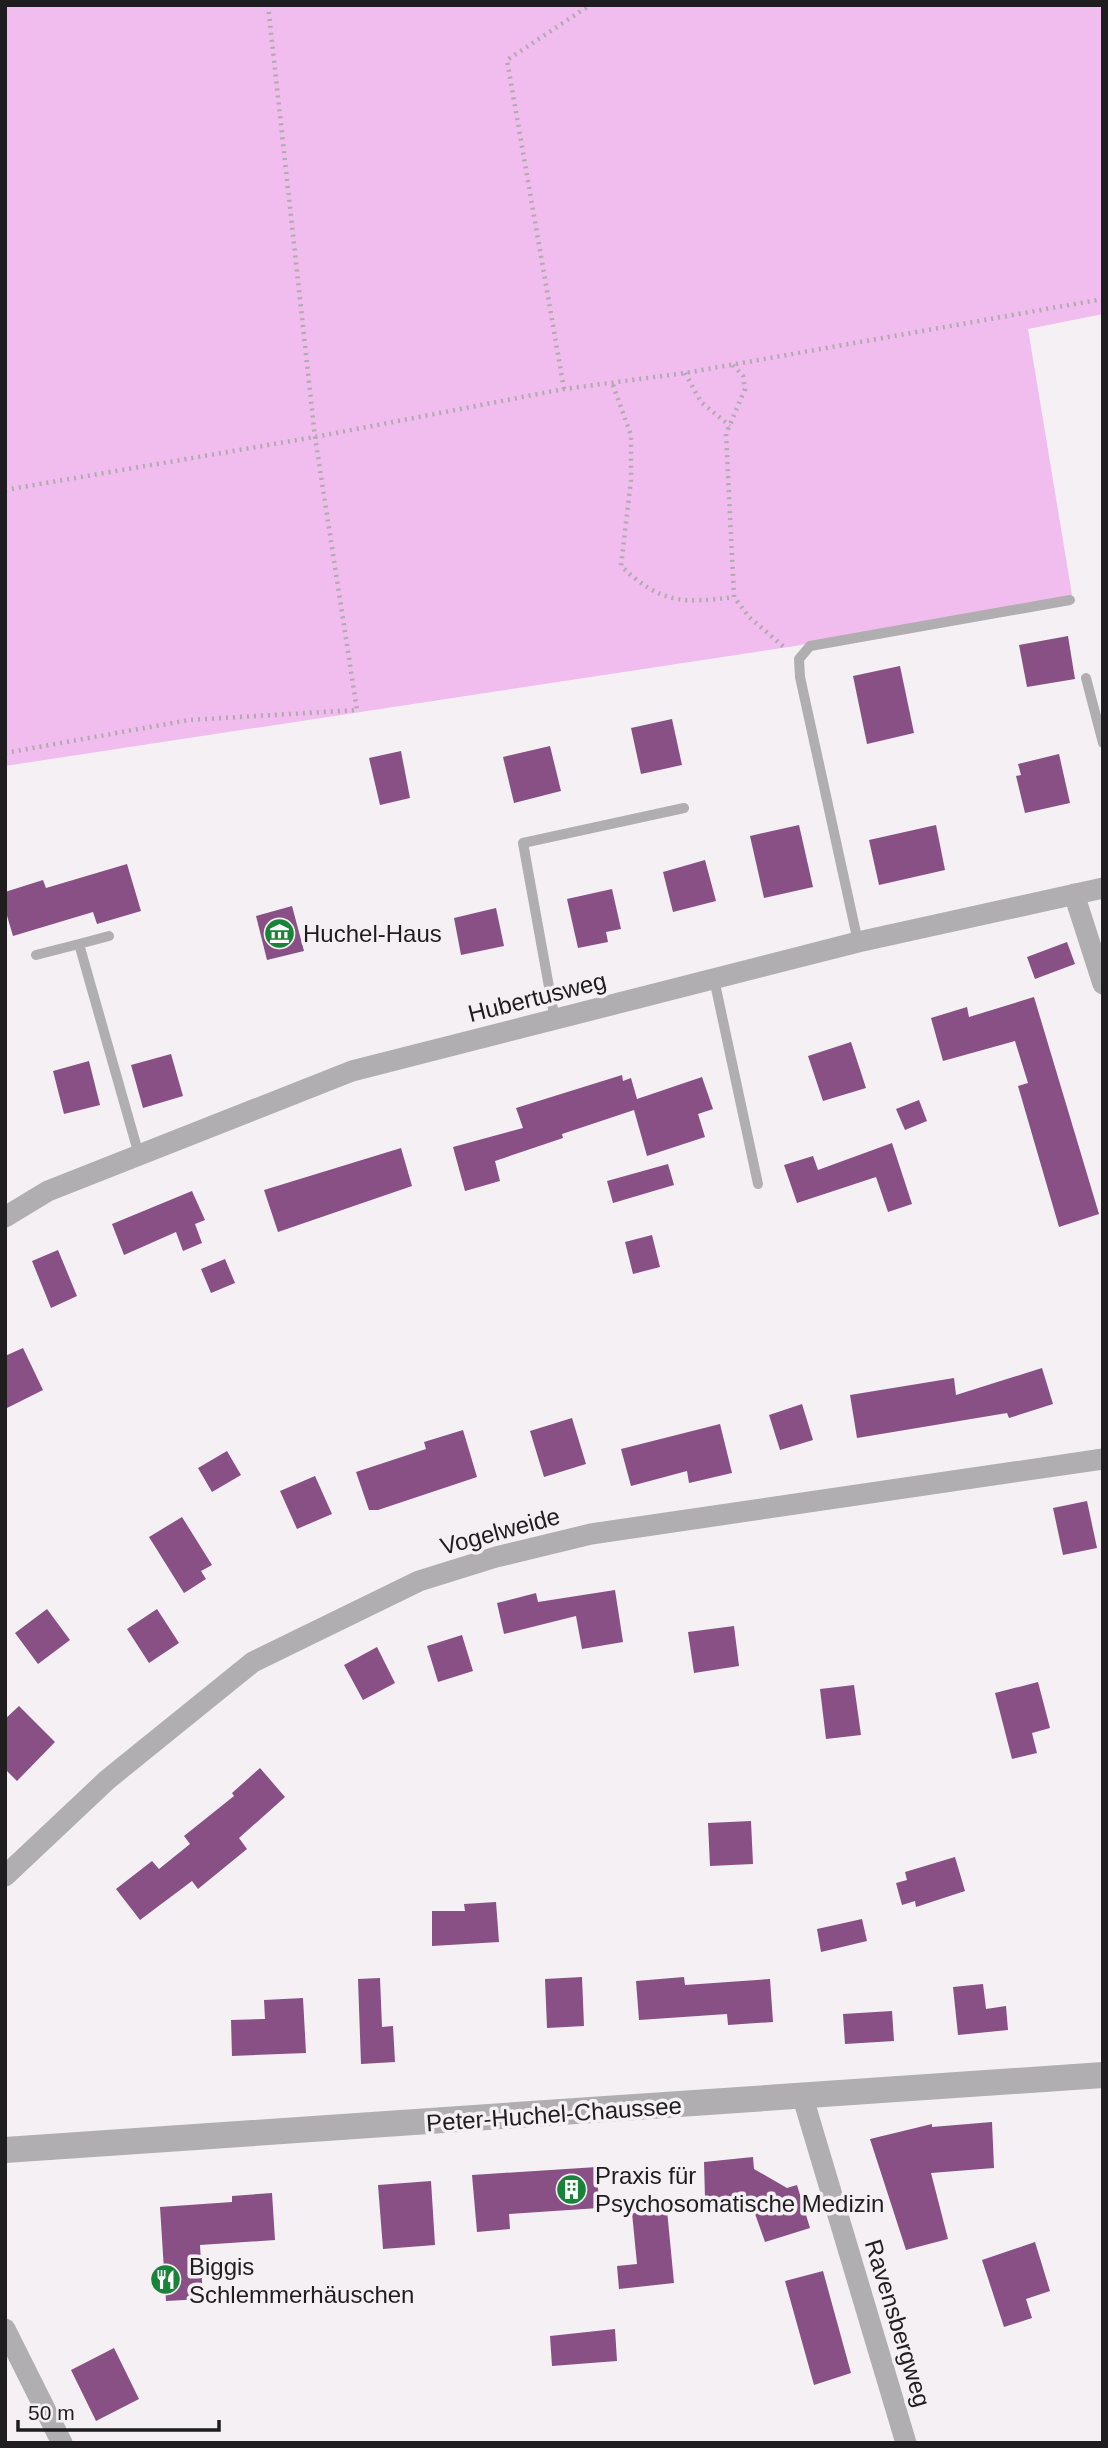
<svg xmlns="http://www.w3.org/2000/svg" width="1108" height="2448" viewBox="0 0 1108 2448" font-family="Helvetica,sans-serif">
	<style>
		.green { fill: #f1bcee }
		.building { fill: #885085 }
		.lines { fill: none; stroke-linecap: round; stroke-linejoin: round }
		.path { stroke: #aeaaad; stroke-width: 4.5; stroke-dasharray: 2 5; stroke-linecap: butt }
		.service { stroke: #b0aeb0; stroke-width: 10 }
		.minor { stroke: #b0aeb0; stroke-width: 21 }
		.tertiary { stroke: #b0aeb0; stroke-width: 26 }
		.labels { text-anchor: middle; dominant-baseline: central; stroke-width: 7; stroke-linejoin: round; paint-order: stroke }
		.poi-label { font-size: 24px; fill: #1f1d1f; stroke: #f5f0f4; text-anchor: start }
		.street-label { font-size: 24px; fill: #1f1d1f; stroke: #f5f0f4 }
	</style>
	<rect width="100%" height="100%" fill="#f5f0f4"/>
	<path class="green" d="M 5,5 L 1103,5 L 1103,314 L 1028,329 L 1072,595 L 795,646 L 5,766 Z"/>
	<path class="building" d="M 1068,636 L 1075,679 L 1027,687 L 1019,645 Z
		M 900,666 L 914,733 L 867,744 L 853,676 Z
		M 672,719 L 682,765 L 641,774 L 631,728 Z
		M 550,746 L 561,791 L 514,803 L 503,757 Z
		M 401,751 L 410,798 L 380,805 L 369,758 Z
		M 1059,754 L 1070,803 L 1025,813 L 1016,776 L 1021,775 L 1018,764 Z
		M 799,825 L 813,887 L 764,898 L 750,836 Z
		M 936,825 L 945,870 L 879,885 L 869,840 Z
		M 705,860 L 716,901 L 673,912 L 663,872 Z
		M 127,864 L 141,911 L 97,924 L 93,912 L 13,936 L 5,909 L 5,892 L 43,880 L 46,888 Z
		M 612,889 L 621,929 L 606,932 L 608,942 L 578,948 L 567,899 Z
		M 292,906 L 304,951 L 267,960 L 256,916 Z
		M 496,908 L 504,946 L 461,955 L 454,918 Z
		M 1067,942 L 1075,964 L 1035,979 L 1027,957 Z
		M 1034,997 L 1099,1214 L 1059,1227 L 1018,1086 L 1028,1083 L 1015,1041 L 943,1061 L 931,1018 L 967,1007 L 969,1017 Z
		M 851,1042 L 866,1088 L 823,1101 L 808,1056 Z
		M 171,1054 L 183,1096 L 143,1108 L 131,1065 Z
		M 89,1061 L 100,1105 L 64,1114 L 53,1071 Z
		M 622,1075 L 623,1081 L 631,1078 L 637,1099 L 702,1077 L 713,1109 L 698,1114 L 705,1137 L 647,1156 L 634,1110 L 562,1134 L 563,1138 L 495,1161 L 500,1181 L 465,1191 L 453,1147 L 523,1128 L 516,1108 Z
		M 919,1100 L 927,1121 L 905,1130 L 896,1109 Z
		M 892,1143 L 912,1204 L 888,1212 L 876,1177 L 797,1203 L 784,1165 L 813,1156 L 818,1170 Z
		M 401,1148 L 412,1186 L 278,1232 L 264,1190 Z
		M 668,1164 L 674,1185 L 613,1203 L 607,1181 Z
		M 192,1191 L 205,1220 L 195,1224 L 202,1243 L 183,1251 L 176,1232 L 124,1255 L 112,1224 Z
		M 652,1235 L 660,1267 L 633,1274 L 625,1242 Z
		M 58,1250 L 77,1296 L 51,1308 L 32,1261 Z
		M 225,1259 L 235,1283 L 211,1293 L 201,1269 Z
		M 23,1348 L 43,1390 L 5,1409 L 5,1356 Z
		M 1042,1368 L 1053,1404 L 1009,1418 L 1007,1413 L 857,1438 L 850,1395 L 954,1378 L 956,1395 Z
		M 802,1404 L 813,1440 L 780,1450 L 769,1415 Z
		M 572,1418 L 586,1464 L 544,1477 L 530,1431 Z
		M 720,1424 L 732,1473 L 689,1483 L 687,1471 L 631,1486 L 621,1449 Z
		M 463,1430 L 477,1477 L 378,1510 L 369,1510 L 356,1472 L 426,1449 L 424,1442 Z
		M 227,1451 L 241,1475 L 212,1492 L 198,1468 Z
		M 315,1476 L 332,1514 L 297,1529 L 280,1491 Z
		M 1087,1501 L 1097,1548 L 1063,1555 L 1053,1508 Z
		M 182,1517 L 212,1565 L 201,1571 L 206,1579 L 184,1593 L 149,1537 Z
		M 615,1590 L 623,1642 L 582,1649 L 576,1616 L 504,1634 L 497,1603 L 536,1593 L 538,1602 Z
		M 47,1609 L 70,1640 L 38,1664 L 15,1633 Z
		M 157,1609 L 179,1643 L 149,1663 L 127,1629 Z
		M 734,1626 L 739,1666 L 694,1673 L 688,1632 Z
		M 462,1635 L 473,1671 L 438,1682 L 427,1646 Z
		M 377,1647 L 395,1683 L 363,1700 L 344,1665 Z
		M 1038,1682 L 1050,1728 L 1032,1733 L 1037,1753 L 1012,1759 L 995,1693 Z
		M 854,1685 L 861,1735 L 826,1739 L 820,1689 Z
		M 19,1706 L 55,1742 L 17,1781 L 5,1769 L 5,1719 Z
		M 260,1768 L 285,1797 L 239,1838 L 247,1849 L 198,1889 L 192,1881 L 140,1920 L 116,1889 L 152,1861 L 159,1869 L 190,1844 L 184,1836 L 234,1796 L 232,1793 Z
		M 751,1821 L 753,1864 L 710,1866 L 708,1823 Z
		M 955,1857 L 965,1891 L 916,1907 L 915,1901 L 902,1905 L 896,1883 L 907,1880 L 905,1872 Z
		M 496,1902 L 499,1942 L 432,1946 L 432,1911 L 465,1911 L 464,1904 Z
		M 862,1919 L 867,1941 L 821,1952 L 817,1929 Z
		M 582,1977 L 584,2026 L 547,2028 L 545,1979 Z
		M 684,1977 L 685,1985 L 770,1979 L 773,2022 L 728,2025 L 727,2014 L 639,2020 L 636,1981 Z
		M 380,1978 L 382,2027 L 393,2026 L 395,2062 L 361,2064 L 358,1979 Z
		M 983,1984 L 986,2009 L 1006,2006 L 1008,2030 L 958,2035 L 953,1987 Z
		M 303,1998 L 306,2053 L 232,2056 L 231,2020 L 265,2019 L 264,2000 Z
		M 892,2011 L 894,2041 L 845,2044 L 843,2014 Z
		M 992,2122 L 994,2168 L 931,2173 L 948,2239 L 906,2250 L 870,2139 L 932,2124 L 932,2127 Z
		M 753,2157 L 754,2169 L 787,2188 L 797,2185 L 810,2228 L 765,2242 L 753,2208 L 713,2210 L 713,2199 L 705,2198 L 704,2162 Z
		M 597,2167 L 599,2208 L 509,2214 L 510,2229 L 477,2232 L 472,2175 Z
		M 431,2181 L 435,2245 L 383,2249 L 378,2185 Z
		M 272,2193 L 275,2240 L 200,2245 L 203,2299 L 166,2301 L 160,2207 L 232,2202 L 232,2196 Z
		M 667,2210 L 674,2283 L 619,2289 L 617,2266 L 637,2264 L 632,2213 Z
		M 1035,2242 L 1050,2291 L 1026,2299 L 1032,2318 L 1004,2327 L 982,2260 Z
		M 823,2271 L 851,2373 L 814,2385 L 785,2281 Z
		M 615,2329 L 617,2361 L 552,2366 L 550,2336 Z
		M 114,2348 L 139,2399 L 96,2421 L 71,2370 Z"/>
	<g class="lines">
		<path class="path" d="M 733,365 L 743,376 L 745,389 L 726,434 L 734,597 L 749,617 L 785,648
			M 685,373 L 701,402 L 730,426
			M 613,385 L 631,435 L 631,480 L 621,566 C 660,603 682,604 734,597
			M 564,389 L 507,60 L 590,5
			M 5,490 L 315,437 L 564,389 L 685,373 L 1103,299
			M 5,753 L 189,720 L 357,710 L 315,437 L 268,5"/>
		<path class="service" d="M 1086,678 L 1103,743
			M 858,942 L 800,677 L 799,659 L 810,646 L 1070,600
			M 79,944 L 109,936
			M 36,955 L 79,944 L 139,1155
			M 714,979 L 758,1184
			M 555,1020 L 523,843 L 684,808"/>
		<path class="minor" d="M 1074,894 L 1103,984
			M 5,1217 L 48,1191 L 352,1071 L 858,942 L 1103,888
			M 5,1876 L 107,1780 L 253,1662 L 419,1581 L 496,1557 L 591,1534 L 1103,1459
			M 803,2098 L 906,2443
			M 5,2329 L 62,2443"/>
		<path class="tertiary" d="M 5,2150 L 1103,2075"/>
	</g>
	<defs>
		<symbol id="museum-disc" viewBox="-11 -11 22 22"><circle r="9.5" fill="#188339" stroke="#f5f0f4"/><path d="M0-6L6-3V-2H-6V-3ZM-5-1h2V3h-2ZM-1-1h2V3h-2ZM3-1h2V3H3ZM-6 4H6V6H-6Z" fill="#fff"/></symbol>
		<symbol id="building-disc" viewBox="-11 -11 22 22"><circle r="9.5" fill="#188339" stroke="#f5f0f4"/><path d="M-4-6H4V6H1V3H-1V6H-4ZM-2.5-4.3h1.7v1.8h-1.7ZM.8-4.3h1.7v1.8H.8ZM-2.5-1h1.7V.8h-1.7ZM.8-1h1.7V.8H.8Z" fill="#fff"/></symbol>
		<symbol id="restaurant-disc" viewBox="-11 -11 22 22"><circle r="9.5" fill="#188339" stroke="#f5f0f4"/><path d="M-5-6h1v4h1v-4h1v4h1v-4h1v5L-1.5 .5V6h-2V.5L-5-1ZM5-6V6H3V1.5H1.5Q1.5-4 5-6Z" fill="#fff"/></symbol>
	</defs>
	<g fill-rule="evenodd">
		<use href="#museum-disc" x="262" y="916" width="35" height="35"/>
		<use href="#building-disc" x="554" y="2172" width="35" height="35"/>
		<use href="#restaurant-disc" x="148" y="2262" width="35" height="35"/>
	</g>
	<g class="labels">
		<g class="poi-label">
			<text x="303" y="933">Huchel-Haus</text>
			<text x="595" y="2175">Praxis für<tspan x="595" dy="28">Psychosomatische Medizin</tspan></text>
			<text x="189" y="2266">Biggis<tspan x="189" dy="28">Schlemmerhäuschen</tspan></text>
		</g>
		<g class="street-label">
			<text transform="translate(537 997) rotate(-14)">Hubertusweg</text>
			<text transform="translate(500 1531) rotate(-15)">Vogelweide</text>
			<text transform="translate(554 2114) rotate(-4)">Peter-Huchel-Chaussee</text>
			<text transform="translate(898 2323) rotate(73)">Ravensbergweg</text>
		</g>
	</g>
	<rect width="1108" height="2448" fill="none" stroke="#1f1d1f" stroke-width="14"/>
	<path d="M18 2420v10h201v-10" fill="none" stroke="#1f1d1f" stroke-width="3.5"/>
	<text x="28" y="2420" font-size="21" fill="#1f1d1f" stroke="#f5f0f4" stroke-width="5" paint-order="stroke">50 m</text>
</svg>
